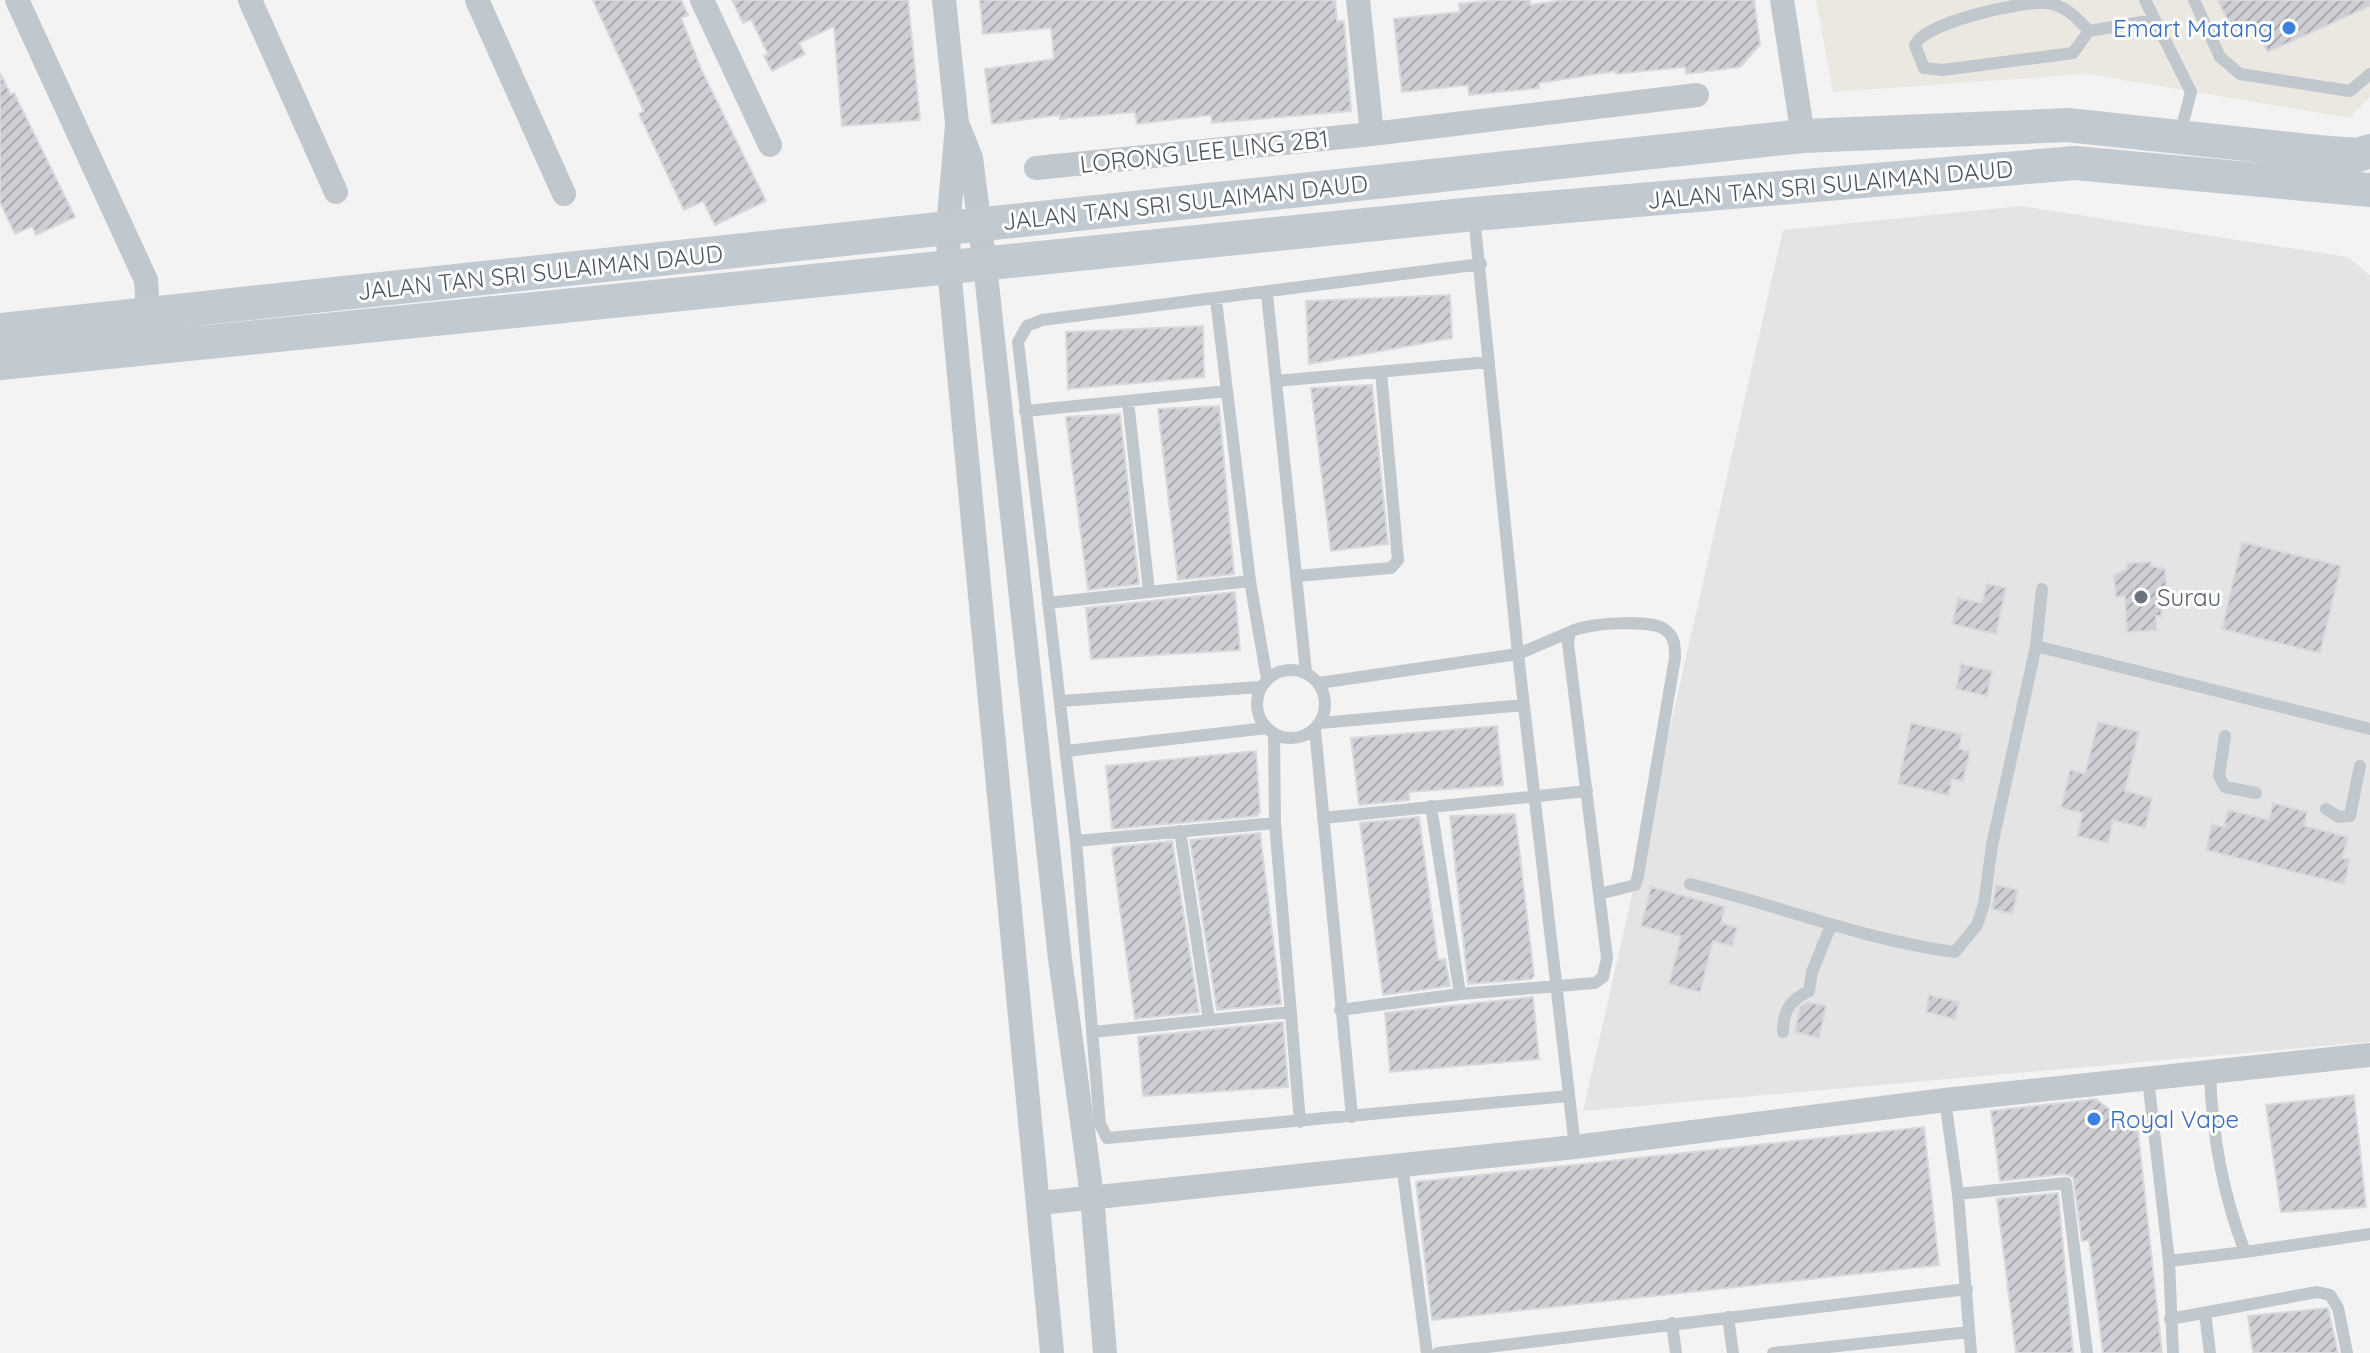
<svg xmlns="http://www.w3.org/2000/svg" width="2370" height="1353" viewBox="0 0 2370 1353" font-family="Quicksand,sans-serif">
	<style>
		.commercial { fill: #eae8e1 }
		.education { fill: #e5e4e4 }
		.building { fill: url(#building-hatch); stroke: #d8d9dd; stroke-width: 2 }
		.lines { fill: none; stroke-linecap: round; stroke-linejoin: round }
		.service { stroke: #c0c7cd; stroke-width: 12 }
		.minor { stroke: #c0c7cd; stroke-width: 24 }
		.secondary { stroke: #c1c9d1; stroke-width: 34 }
		.shop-dot { fill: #3f7fe0; stroke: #fff; stroke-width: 3 }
		.worship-dot { fill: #6b7280; stroke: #fff; stroke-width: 3 }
		.labels { text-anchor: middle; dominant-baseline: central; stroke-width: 6; stroke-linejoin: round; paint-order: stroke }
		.shop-label { font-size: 24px; fill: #366cbe; stroke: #fff; text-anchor: end }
		.street-label { font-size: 24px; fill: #4d565e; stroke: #fff }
		.worship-label { font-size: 24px; fill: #5b616d; stroke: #fff; text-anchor: start }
	</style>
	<defs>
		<pattern id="building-hatch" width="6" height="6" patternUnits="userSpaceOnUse" patternTransform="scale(2)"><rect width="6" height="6" fill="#cdcfd4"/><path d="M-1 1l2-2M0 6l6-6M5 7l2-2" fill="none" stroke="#a9abaf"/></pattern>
	</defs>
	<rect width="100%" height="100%" fill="#f4f3f3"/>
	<path class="commercial" d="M 1816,0 L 2370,0 L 2370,97 L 2349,118 L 2087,74 L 1833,92 Z"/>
	<path class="education" d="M 2021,206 L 2348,257 L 2370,275 L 2370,1042 L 1583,1111 L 1783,230 Z"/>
	<path class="building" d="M 593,0 L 681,0 L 688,15 L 681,18 L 702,71 L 766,201 L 715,225 L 703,201 L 684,210 L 639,114 L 644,111 Z
		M 732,0 L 908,0 L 920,120 L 842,126 L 834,26 L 799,43 L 805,54 L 772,71 L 764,56 L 768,54 L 751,19 L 743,23 Z
		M 980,0 L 1335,0 L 1337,21 L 1344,21 L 1351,111 L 1212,123 L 1211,115 L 1137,124 L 1135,112 L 1060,119 L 1060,115 L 992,124 L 985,69 L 1054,59 L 1051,28 L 983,34 Z
		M 1496,0 L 1530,0 L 1530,5 L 1564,0 L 1754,0 L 1760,45 L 1740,67 L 1686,74 L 1685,67 L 1616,74 L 1616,71 L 1539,83 L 1539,88 L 1469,95 L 1468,85 L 1402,92 L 1394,19 L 1460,12 L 1459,4 Z
		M 2218,0 L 2370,0 L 2370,6 L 2268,52 L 2252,23 L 2233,32 Z
		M 0,73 L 11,95 L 14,93 L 75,217 L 36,235 L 32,226 L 15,234 L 0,202 Z
		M 1450,295 L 1452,338 L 1309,364 L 1306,301 Z
		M 1203,326 L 1204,377 L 1068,389 L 1066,332 Z
		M 1372,385 L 1388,544 L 1331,551 L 1311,388 Z
		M 1219,406 L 1234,574 L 1178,580 L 1158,409 Z
		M 1120,414 L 1139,584 L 1088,590 L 1066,417 Z
		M 2242,542 L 2341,566 L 2320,653 L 2222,629 Z
		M 2151,562 L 2151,566 L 2165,569 L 2167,594 L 2160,594 L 2162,616 L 2156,616 L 2156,630 L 2127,632 L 2125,596 L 2116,597 L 2114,575 L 2127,569 L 2127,563 Z
		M 1987,584 L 2006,588 L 1996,634 L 1952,624 L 1958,598 L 1982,603 Z
		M 1235,592 L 1240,650 L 1091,659 L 1086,608 Z
		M 1961,664 L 1992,671 L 1987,696 L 1956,689 Z
		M 2098,722 L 2139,732 L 2125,791 L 2152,798 L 2145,828 L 2113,820 L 2108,843 L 2077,836 L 2083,813 L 2061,808 L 2070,770 L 2085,774 Z
		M 1911,723 L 1962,734 L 1959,749 L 1970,751 L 1963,781 L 1952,779 L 1949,795 L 1898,784 Z
		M 1497,726 L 1503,785 L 1409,792 L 1409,800 L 1359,805 L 1351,738 Z
		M 1256,751 L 1260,812 L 1257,816 L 1112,829 L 1106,766 Z
		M 2273,803 L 2307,812 L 2304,826 L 2348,837 L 2342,858 L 2350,860 L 2344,884 L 2206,850 L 2212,824 L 2224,827 L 2228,810 L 2269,820 Z
		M 1515,814 L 1534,976 L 1531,979 L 1468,984 L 1450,816 Z
		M 1419,817 L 1438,960 L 1445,959 L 1450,986 L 1383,995 L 1360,823 Z
		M 1260,833 L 1281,1004 L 1217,1010 L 1190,840 Z
		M 1172,841 L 1199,1012 L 1135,1019 L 1112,850 L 1114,847 Z
		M 1996,885 L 2018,890 L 2012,914 L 1992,909 Z
		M 1651,887 L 1725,907 L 1721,923 L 1737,928 L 1732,946 L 1713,941 L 1700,992 L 1669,984 L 1681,936 L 1641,926 Z
		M 1929,995 L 1959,1002 L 1955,1019 L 1926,1012 Z
		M 1533,997 L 1539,1059 L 1390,1072 L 1385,1013 Z
		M 1808,1002 L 1826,1006 L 1819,1038 L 1795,1032 L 1800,1007 Z
		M 1283,1022 L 1288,1087 L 1143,1096 L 1138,1037 Z
		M 2354,1095 L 2366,1207 L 2281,1212 L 2266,1105 Z
		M 2096,1099 L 2138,1132 L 2162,1353 L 2103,1353 L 2089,1240 L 2082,1241 L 2073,1177 L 2065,1174 L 2000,1181 L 1991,1111 Z
		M 1924,1127 L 1939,1265 L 1432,1320 L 1416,1182 Z
		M 2058,1193 L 2073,1353 L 2016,1353 L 1997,1199 Z
		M 2328,1308 L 2338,1353 L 2253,1353 L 2248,1316 Z"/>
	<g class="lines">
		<path class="service" d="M 2145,0 L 2191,92 L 2180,134
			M 2194,0 L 2220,57 L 2240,74 L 2350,91 L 2370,74
			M 2089,31 L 2073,53 L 1943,70 L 1924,68 L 1915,45 C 1923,23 2023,0 2048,3 C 2066,6 2077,18 2089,31 L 2154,20
			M 1474,216 L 1518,654 L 1575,1147
			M 1481,264 L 1042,320 L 1027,326 L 1018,342 L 1076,841 L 1100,1124 L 1107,1138 L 1568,1096
			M 1267,294 L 1306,672
			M 1216,300 L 1250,581 L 1267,679
			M 1276,381 L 1489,362
			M 1128,401 L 1149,591
			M 1025,411 L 1227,391
			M 1296,576 L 1391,568 L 1398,560 L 1381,372
			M 1048,603 L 1250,581
			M 2036,646 L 2370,729
			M1257 704a34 34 0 1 1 68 0a34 34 0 1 1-68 0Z
			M 1319,683 L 1518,654 L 1570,632
			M 1060,701 L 1260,687
			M 1320,723 L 1524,705
			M 1315,729 L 1352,1117
			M 1274,734 L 1275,823 L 1300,1122
			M 2225,736 L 2219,776 L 2225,787 L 2256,793
			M 1066,751 L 1267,728
			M 1431,806 L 1460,994
			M 2326,809 L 2339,817 L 2350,816 L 2360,766
			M 1323,818 L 1587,791
			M 1180,831 L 1209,1020
			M 1076,841 L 1275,823
			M 1690,884 C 1778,905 1864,940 1955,952 L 1977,925 L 1984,904 L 1992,845 L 2036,646 L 2042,589
			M 1340,1010 L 1460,994 L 1595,983 L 1603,977 L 1607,958 L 1568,643 L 1570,632 C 1585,623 1650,619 1664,629 C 1675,636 1675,646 1675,658 L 1638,876 L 1635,885 L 1599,894
			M 1093,1032 L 1290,1012
			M 1783,1032 C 1783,1011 1790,1000 1809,991 L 1812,972 L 1831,925
			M 2210,1073 C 2212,1134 2223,1195 2245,1252 L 2370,1234
			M 2148,1079 L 2169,1261 L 2173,1353
			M 1945,1100 L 1958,1194 L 1971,1353
			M 1402,1165 L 1427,1353
			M 1958,1194 L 2066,1183 L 2087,1353
			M 2169,1261 L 2245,1252
			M 2205,1313 L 2210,1353
			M 1728,1317 L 1733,1353
			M 2170,1319 L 2317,1292 L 2330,1295 L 2338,1308 L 2347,1353
			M 1672,1323 L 1676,1353
			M 1438,1353 L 1967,1289
			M 1773,1353 L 1969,1332"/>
		<path class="minor" d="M 17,0 L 146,280 L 148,314
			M 250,0 L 336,192
			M 477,0 L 564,194
			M 702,0 L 770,145
			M 944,0 L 957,123 L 971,158 L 985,265 L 1060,959 L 1092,1196 L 1105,1353
			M 1358,0 L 1372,134
			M 1782,0 L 1803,136
			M 957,125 L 948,228 L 949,269 L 1052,1353
			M 1036,168 L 1372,134 L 1697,95
			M 1040,1203 L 1575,1147 L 1945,1100 L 2370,1055"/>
		<path class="secondary" d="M 0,330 L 1803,136 L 2068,125 L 2318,152 L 2358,155 L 2370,151
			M 0,363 L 1474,214 L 2075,163 L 2370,190"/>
	</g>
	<g class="shop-dot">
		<circle cx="2289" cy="28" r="8"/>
		<circle cx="2094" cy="1119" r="8"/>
	</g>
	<circle class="worship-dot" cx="2141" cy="597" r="8"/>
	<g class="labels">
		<g class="shop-label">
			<text x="2273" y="28">Emart Matang</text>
			<text x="2110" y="1119" text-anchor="start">Royal Vape</text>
		</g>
		<g class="street-label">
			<text transform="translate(1204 151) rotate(-6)">LORONG LEE LING 2B1</text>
			<text transform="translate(1830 184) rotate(-5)">JALAN TAN SRI SULAIMAN DAUD</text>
			<text transform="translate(1185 202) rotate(-6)">JALAN TAN SRI SULAIMAN DAUD</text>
			<text transform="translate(540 272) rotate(-6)">JALAN TAN SRI SULAIMAN DAUD</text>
		</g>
		<g class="worship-label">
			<text x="2157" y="597">Surau</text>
		</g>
	</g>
</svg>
